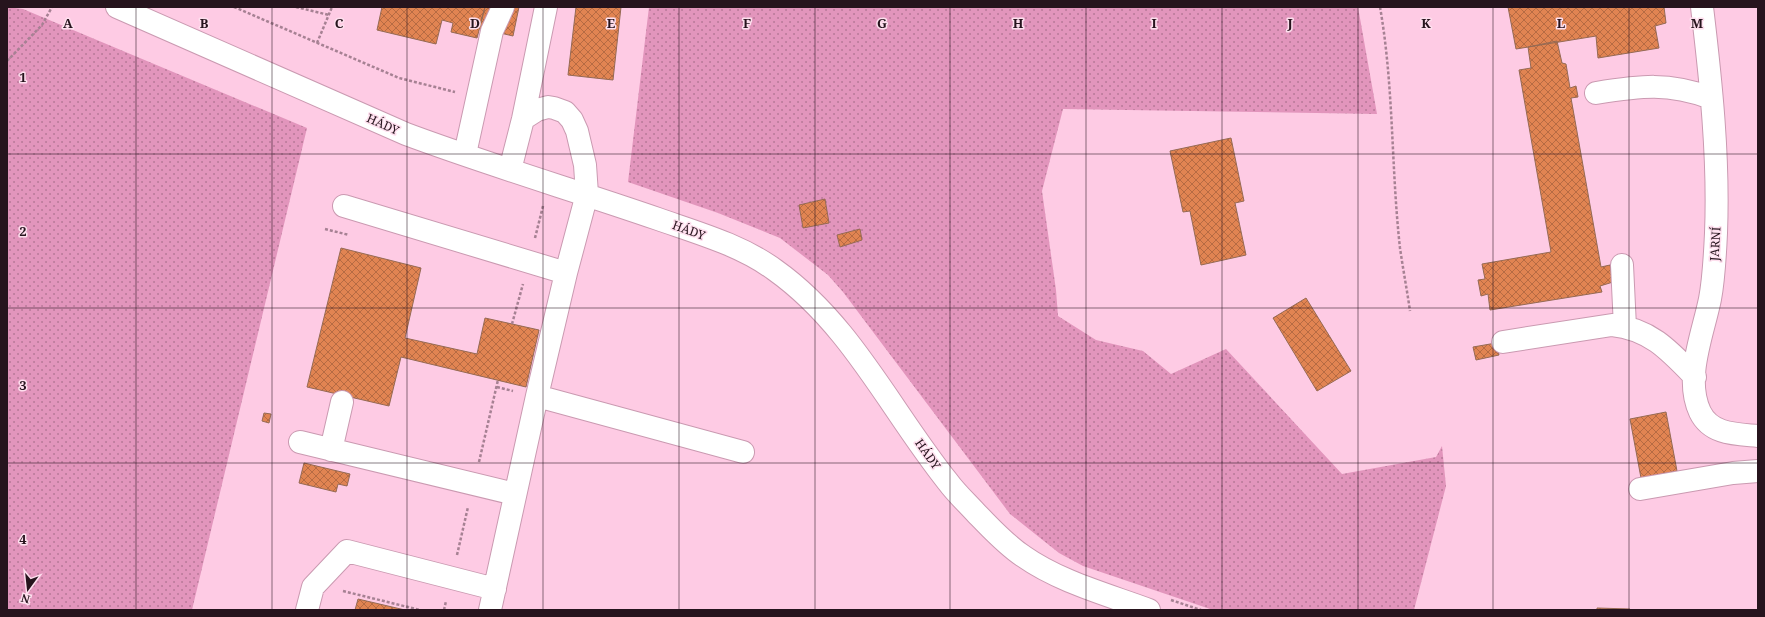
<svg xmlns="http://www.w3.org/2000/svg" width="1765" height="617" viewBox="0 0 1765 617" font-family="'Noto Serif',serif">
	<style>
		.grass { fill: url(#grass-dots) }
		.building { fill: url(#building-cross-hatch); stroke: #956a54 }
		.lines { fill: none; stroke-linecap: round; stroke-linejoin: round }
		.minor-casing { stroke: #ca9ab1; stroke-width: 24 }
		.path { stroke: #a68193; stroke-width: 2.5; stroke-dasharray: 3 2; stroke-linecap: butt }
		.minor { stroke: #fff; stroke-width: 22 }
		.grid { fill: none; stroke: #26141d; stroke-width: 1; stroke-opacity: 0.55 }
		.labels { text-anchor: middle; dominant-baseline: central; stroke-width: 3; stroke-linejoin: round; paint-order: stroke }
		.street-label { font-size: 12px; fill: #26141d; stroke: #fedfee }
		.grid-label { font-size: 13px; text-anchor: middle; font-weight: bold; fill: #26141d; stroke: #fedfee; stroke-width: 3; stroke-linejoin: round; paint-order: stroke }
	</style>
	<defs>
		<pattern id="grass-dots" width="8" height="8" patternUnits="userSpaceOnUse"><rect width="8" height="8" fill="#e295bc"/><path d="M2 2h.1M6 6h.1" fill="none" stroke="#b77898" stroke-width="1.8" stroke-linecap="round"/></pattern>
		<pattern id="building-cross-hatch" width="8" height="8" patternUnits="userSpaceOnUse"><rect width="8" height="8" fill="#e18452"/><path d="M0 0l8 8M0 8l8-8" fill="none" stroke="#b66b43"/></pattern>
	</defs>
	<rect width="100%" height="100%" fill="#fecbe4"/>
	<path class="grass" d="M 7,7 L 23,9 L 307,128 L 192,610 L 7,610 Z
		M 649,7 L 1358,7 L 1377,114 L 1063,109 L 1042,191 L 1056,290 L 1058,316 L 1096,340 L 1143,351 L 1171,374 L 1226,349 L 1342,474 L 1436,457 L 1442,446 L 1446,486 L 1414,610 L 1213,610 L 1083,566 L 1059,553 L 1010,514 L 843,292 L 828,275 L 780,238 L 718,213 L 628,182 Z"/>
	<path class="building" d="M 382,7 L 485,7 L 477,38 L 451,32 L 453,23 L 442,20 L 436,44 L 377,30 Z
		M 485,7 L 519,7 L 513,36 L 479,28 Z
		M 576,7 L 621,7 L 613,80 L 568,75 Z
		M 1508,7 L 1664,7 L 1666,23 L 1655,26 L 1659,48 L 1598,58 L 1596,36 L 1516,49 Z
		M 1557,41 L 1562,63 L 1566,64 L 1570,88 L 1576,86 L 1578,97 L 1571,98 L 1601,267 L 1610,265 L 1613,282 L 1600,286 L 1602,292 L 1490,310 L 1488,294 L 1481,296 L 1478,280 L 1485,279 L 1482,264 L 1551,252 L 1519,70 L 1531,68 L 1528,47 Z
		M 1231,138 L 1244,201 L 1235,203 L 1246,255 L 1201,265 L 1190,211 L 1183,212 L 1170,151 Z
		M 825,199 L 829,223 L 803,228 L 799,205 Z
		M 860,229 L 862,240 L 840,247 L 837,235 Z
		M 341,248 L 421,268 L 405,338 L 477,354 L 485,318 L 539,330 L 526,387 L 401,357 L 389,406 L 307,387 Z
		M 1306,298 L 1351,371 L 1317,391 L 1273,318 Z
		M 1496,343 L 1499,355 L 1476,360 L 1473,347 Z
		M 1666,412 L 1677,471 L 1641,478 L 1630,419 Z
		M 264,413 L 271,414 L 269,423 L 262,421 Z
		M 304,463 L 350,474 L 347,486 L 338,484 L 336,492 L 299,483 Z
		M 358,599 L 405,610 L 355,610 Z
		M 1597,608 L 1630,609 L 1630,610 L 1597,610 Z"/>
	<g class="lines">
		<defs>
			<path id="minor" d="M 117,7 L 406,134 C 489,165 574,190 658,219 C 698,233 741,245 775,270 C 851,324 891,411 948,482 C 956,493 967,503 976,513 C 991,528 1005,544 1023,556 C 1060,582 1106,594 1149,610
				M 1702,7 C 1711,82 1719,158 1716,233 C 1715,255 1714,278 1710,299 C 1703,334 1684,378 1700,412 C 1711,435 1737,434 1758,436
				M 1596,93 C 1641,86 1668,82 1711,98
				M 465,154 L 492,31 L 503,7
				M 510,170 L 523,119 L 546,7
				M 344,206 L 566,273
				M 1622,265 L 1625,327
				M 1503,342 L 1612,325 C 1650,329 1669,350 1695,377
				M 537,396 L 743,452
				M 300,442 L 515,494
				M 331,450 L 342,402
				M 1640,489 L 1733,473 L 1758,471
				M 307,610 L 313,587 L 347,551 L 495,589
				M 490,610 L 537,396 L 566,273 L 587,194 L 585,165 L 577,131 L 572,120 L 565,112 L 554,108 L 548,107 L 537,110 L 523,119"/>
		</defs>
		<use href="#minor" class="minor-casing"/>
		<path class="path" d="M 234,7 L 399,78 L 455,92
			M 296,7 L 329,15
			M 1380,7 C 1394,87 1391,168 1400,248 C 1403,269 1407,290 1410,311
			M 317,43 L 332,7
			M 7,61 L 42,25 L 52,7
			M 325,229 L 349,235
			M 535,238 L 543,206
			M 512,324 L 523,284
			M 497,387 L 513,391
			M 479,462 L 498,380
			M 457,555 L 468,507
			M 343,591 L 420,610
			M 1171,600 L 1201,610
			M 444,610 L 446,601"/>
		<use href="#minor" class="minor"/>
	</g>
	<path class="grid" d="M 136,7 L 136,610M 272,7 L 272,610M 407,7 L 407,610M 543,7 L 543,610M 679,7 L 679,610M 815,7 L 815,610M 950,7 L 950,610M 1086,7 L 1086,610M 1222,7 L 1222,610M 1358,7 L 1358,610M 1493,7 L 1493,610M 1629,7 L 1629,610M 7,154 L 1758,154M 7,308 L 1758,308M 7,463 L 1758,463"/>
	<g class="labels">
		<g class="street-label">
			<text transform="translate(383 124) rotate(24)">HÁDY</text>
			<text transform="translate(689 230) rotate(20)">HÁDY</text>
			<text transform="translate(1715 244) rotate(-87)">JARNÍ</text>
			<text transform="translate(928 454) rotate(55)">HÁDY</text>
		</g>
	</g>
	<g class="grid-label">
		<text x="68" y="28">A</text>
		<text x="204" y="28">B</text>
		<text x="339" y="28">C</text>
		<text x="475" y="28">D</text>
		<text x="611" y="28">E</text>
		<text x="747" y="28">F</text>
		<text x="882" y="28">G</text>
		<text x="1018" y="28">H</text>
		<text x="1154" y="28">I</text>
		<text x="1290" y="28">J</text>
		<text x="1426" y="28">K</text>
		<text x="1561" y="28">L</text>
		<text x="1697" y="28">M</text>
		<text x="23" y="82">1</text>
		<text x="23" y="236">2</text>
		<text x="23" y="390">3</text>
		<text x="23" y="544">4</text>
	</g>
	<rect width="1765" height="617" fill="none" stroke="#26141d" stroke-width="16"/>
	<g transform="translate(28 589) rotate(195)" stroke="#fedfee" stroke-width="3" paint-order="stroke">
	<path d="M0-3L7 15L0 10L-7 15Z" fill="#26141d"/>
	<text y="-6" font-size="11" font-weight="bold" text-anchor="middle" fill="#26141d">N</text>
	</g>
</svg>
